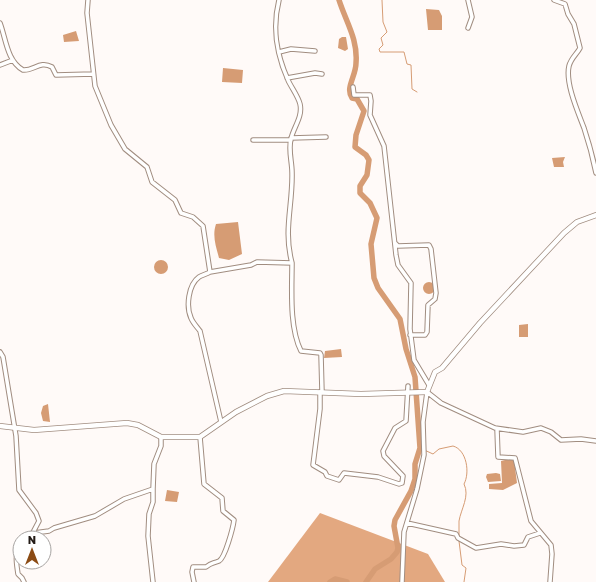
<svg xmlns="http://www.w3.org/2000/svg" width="596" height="582" viewBox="0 0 596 582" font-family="'Golos Text',sans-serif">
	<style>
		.forest { fill: #e3a880 }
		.water { fill: #d69c74 }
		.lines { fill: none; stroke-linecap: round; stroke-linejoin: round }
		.stream { stroke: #d69c74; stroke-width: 1 }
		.river { stroke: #d69c74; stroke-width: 5.5 }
		.minor-casing { stroke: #a18d80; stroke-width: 5.5 }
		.tertiary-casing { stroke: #a18d80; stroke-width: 6 }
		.minor { stroke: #fff; stroke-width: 3.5 }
		.tertiary { stroke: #fff; stroke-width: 4.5 }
	</style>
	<rect width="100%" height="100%" fill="#fffaf8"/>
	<path class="forest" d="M 320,513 L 428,554 L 445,582 L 268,582 Z"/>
	<path class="water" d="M 426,9 L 439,10 L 442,16 L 442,30 L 428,30 Z
		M 76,31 L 79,41 L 64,42 L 63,35 Z
		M 342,37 L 346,37 L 348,49 L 345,51 L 338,48 L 339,39 Z
		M 223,68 L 243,70 L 242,83 L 222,82 Z
		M 565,157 L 563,162 L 564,167 L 554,167 L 552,158 Z
		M 238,222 L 242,254 L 229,260 L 219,258 C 216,246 212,236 216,224 Z
		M154 267a7 7 0 1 1 14 0a7 7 0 1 1-14 0Z
		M423 288a6 6 0 1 1 12 0a6 6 0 1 1-12 0Z
		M 528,324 L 528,337 L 519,337 L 519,325 Z
		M 341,349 L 342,357 L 324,358 L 325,351 Z
		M 48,404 L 50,422 L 43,421 L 41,413 L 43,406 Z
		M 509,459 L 514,460 L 517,483 L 503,490 L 489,489 L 489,484 L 502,483 L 501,461 Z
		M 496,473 L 500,474 L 501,481 L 488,482 L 486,477 L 487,474 Z
		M 167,490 L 179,492 L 177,502 L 165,501 Z"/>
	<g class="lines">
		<path class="stream" d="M 382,0 L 383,22 L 387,32 L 381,38 L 383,45 L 379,49 L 380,52 L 404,52 L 407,64 L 411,65 L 412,89 L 417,92
			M 420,448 L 433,454 L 439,449 L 453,446 C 467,450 470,473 464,484 C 470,496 461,509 459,521 C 459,526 459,532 459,537
			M 459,541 L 462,565 L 466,568 L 464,582"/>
		<path class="river" d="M 339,0 C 346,22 358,39 356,63 C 356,76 345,88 352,98 L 357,99 L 364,111 L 356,135 L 355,147 L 366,155 L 369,160 L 367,175 L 360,186 L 360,193 L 370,203 L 377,218 L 371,244 L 374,278 L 378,288 L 400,319 L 406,349 L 415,377 L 420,448 L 415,464 L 415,479 L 411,491 L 395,520 L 394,526 L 398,548 L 397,552 L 391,559 L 375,569 L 366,582
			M 330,582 L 335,579 L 347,582"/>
		<defs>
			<path id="minor" d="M 88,0 L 87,13 L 95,86 L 111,125 L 125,149 L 147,167 L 152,182 L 175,200 L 181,213 L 193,217 L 203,226 L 210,272 C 207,274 202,275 199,277 C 188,285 186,307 191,318 C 193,323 197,327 200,331 L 221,422
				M 554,0 L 565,4 L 568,14 L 574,24 L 580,48 C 577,54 571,58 569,66 C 565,83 578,112 584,128 C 589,143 593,158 596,173
				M 0,23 C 6,39 7,61 23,70 C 34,71 40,60 52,67 L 56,75 L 93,74
				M 468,28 L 472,17 L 468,0
				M 279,52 L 291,49 L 315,51
				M 0,65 L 13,60
				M 287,78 L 315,73 L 322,74
				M 353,87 L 354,95 L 370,95 L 371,101 L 370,115 L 384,146 L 396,255 L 398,265 L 411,283 L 410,329 L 414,360 L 429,385
				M 291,138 L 326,137
				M 253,140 L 291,140
				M 395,243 L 398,246 L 429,245 L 431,249 L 436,293 L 435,299 L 428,305 L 427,332 L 425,335 L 410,335
				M 292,263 C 292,289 289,327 301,351 L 320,353 L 321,355 L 322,392
				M 210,272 L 251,265 L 257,262 L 292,263 C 283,230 293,205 292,172 C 292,162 288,149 291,139 C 293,128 303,117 300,104 C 298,96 291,87 288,80 C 276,53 272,28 279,0
				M 0,352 L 3,357 L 16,436 L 19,490 L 36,513 L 39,521 L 30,538
				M 320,392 L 320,409 L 313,465 L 325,472 L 327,476 L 339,480 L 344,473 L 378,477 L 399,484 L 402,483 L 403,476 L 384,456 L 383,451 L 395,428 L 406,421 L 408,386
				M 427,392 L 441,403 L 495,428 L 523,432 L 541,428 L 551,432 L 561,440 L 581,439 L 596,441
				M 497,429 L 498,457 L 515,458 L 531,521 L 551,545 L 552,554 L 550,582
				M 153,489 L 153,502 L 149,514 L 148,536 L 153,582
				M 407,523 L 456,534 L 458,538 L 476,548 L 501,544 L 514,546 L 524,545 L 528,537 L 540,533
				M 34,533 L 49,531 L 54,528 L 95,516 L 124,499 L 153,489 L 154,464 L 161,446 L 161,437
				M 20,547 C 14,554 17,566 18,574 L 22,578 L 24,582
				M 194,582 L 192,572 L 193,567 L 206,567 C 212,562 212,564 219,561 C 225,558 233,528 234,520 L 223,511 L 222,498 L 204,484 L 200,437
				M 402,582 L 404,532 L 417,489 L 424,455 L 423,422 L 427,392"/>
			<path id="tertiary" d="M 0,426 L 34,430 L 127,423 L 138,425 L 161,437 L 200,437 L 236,412 L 267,396 L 284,391 L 361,394 L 427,392 L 435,372 L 442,368 L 480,323 L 564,233 L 577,222 L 596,215"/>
		</defs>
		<use href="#minor" class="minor-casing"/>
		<use href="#tertiary" class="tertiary-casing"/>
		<use href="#minor" class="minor"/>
		<use href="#tertiary" class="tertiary"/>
	</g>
	<g transform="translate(32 550)"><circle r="19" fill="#ffffff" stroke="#a7a4a2"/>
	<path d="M0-3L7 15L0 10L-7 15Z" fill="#8b4b14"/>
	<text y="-6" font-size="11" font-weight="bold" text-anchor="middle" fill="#231b16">N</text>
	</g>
</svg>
